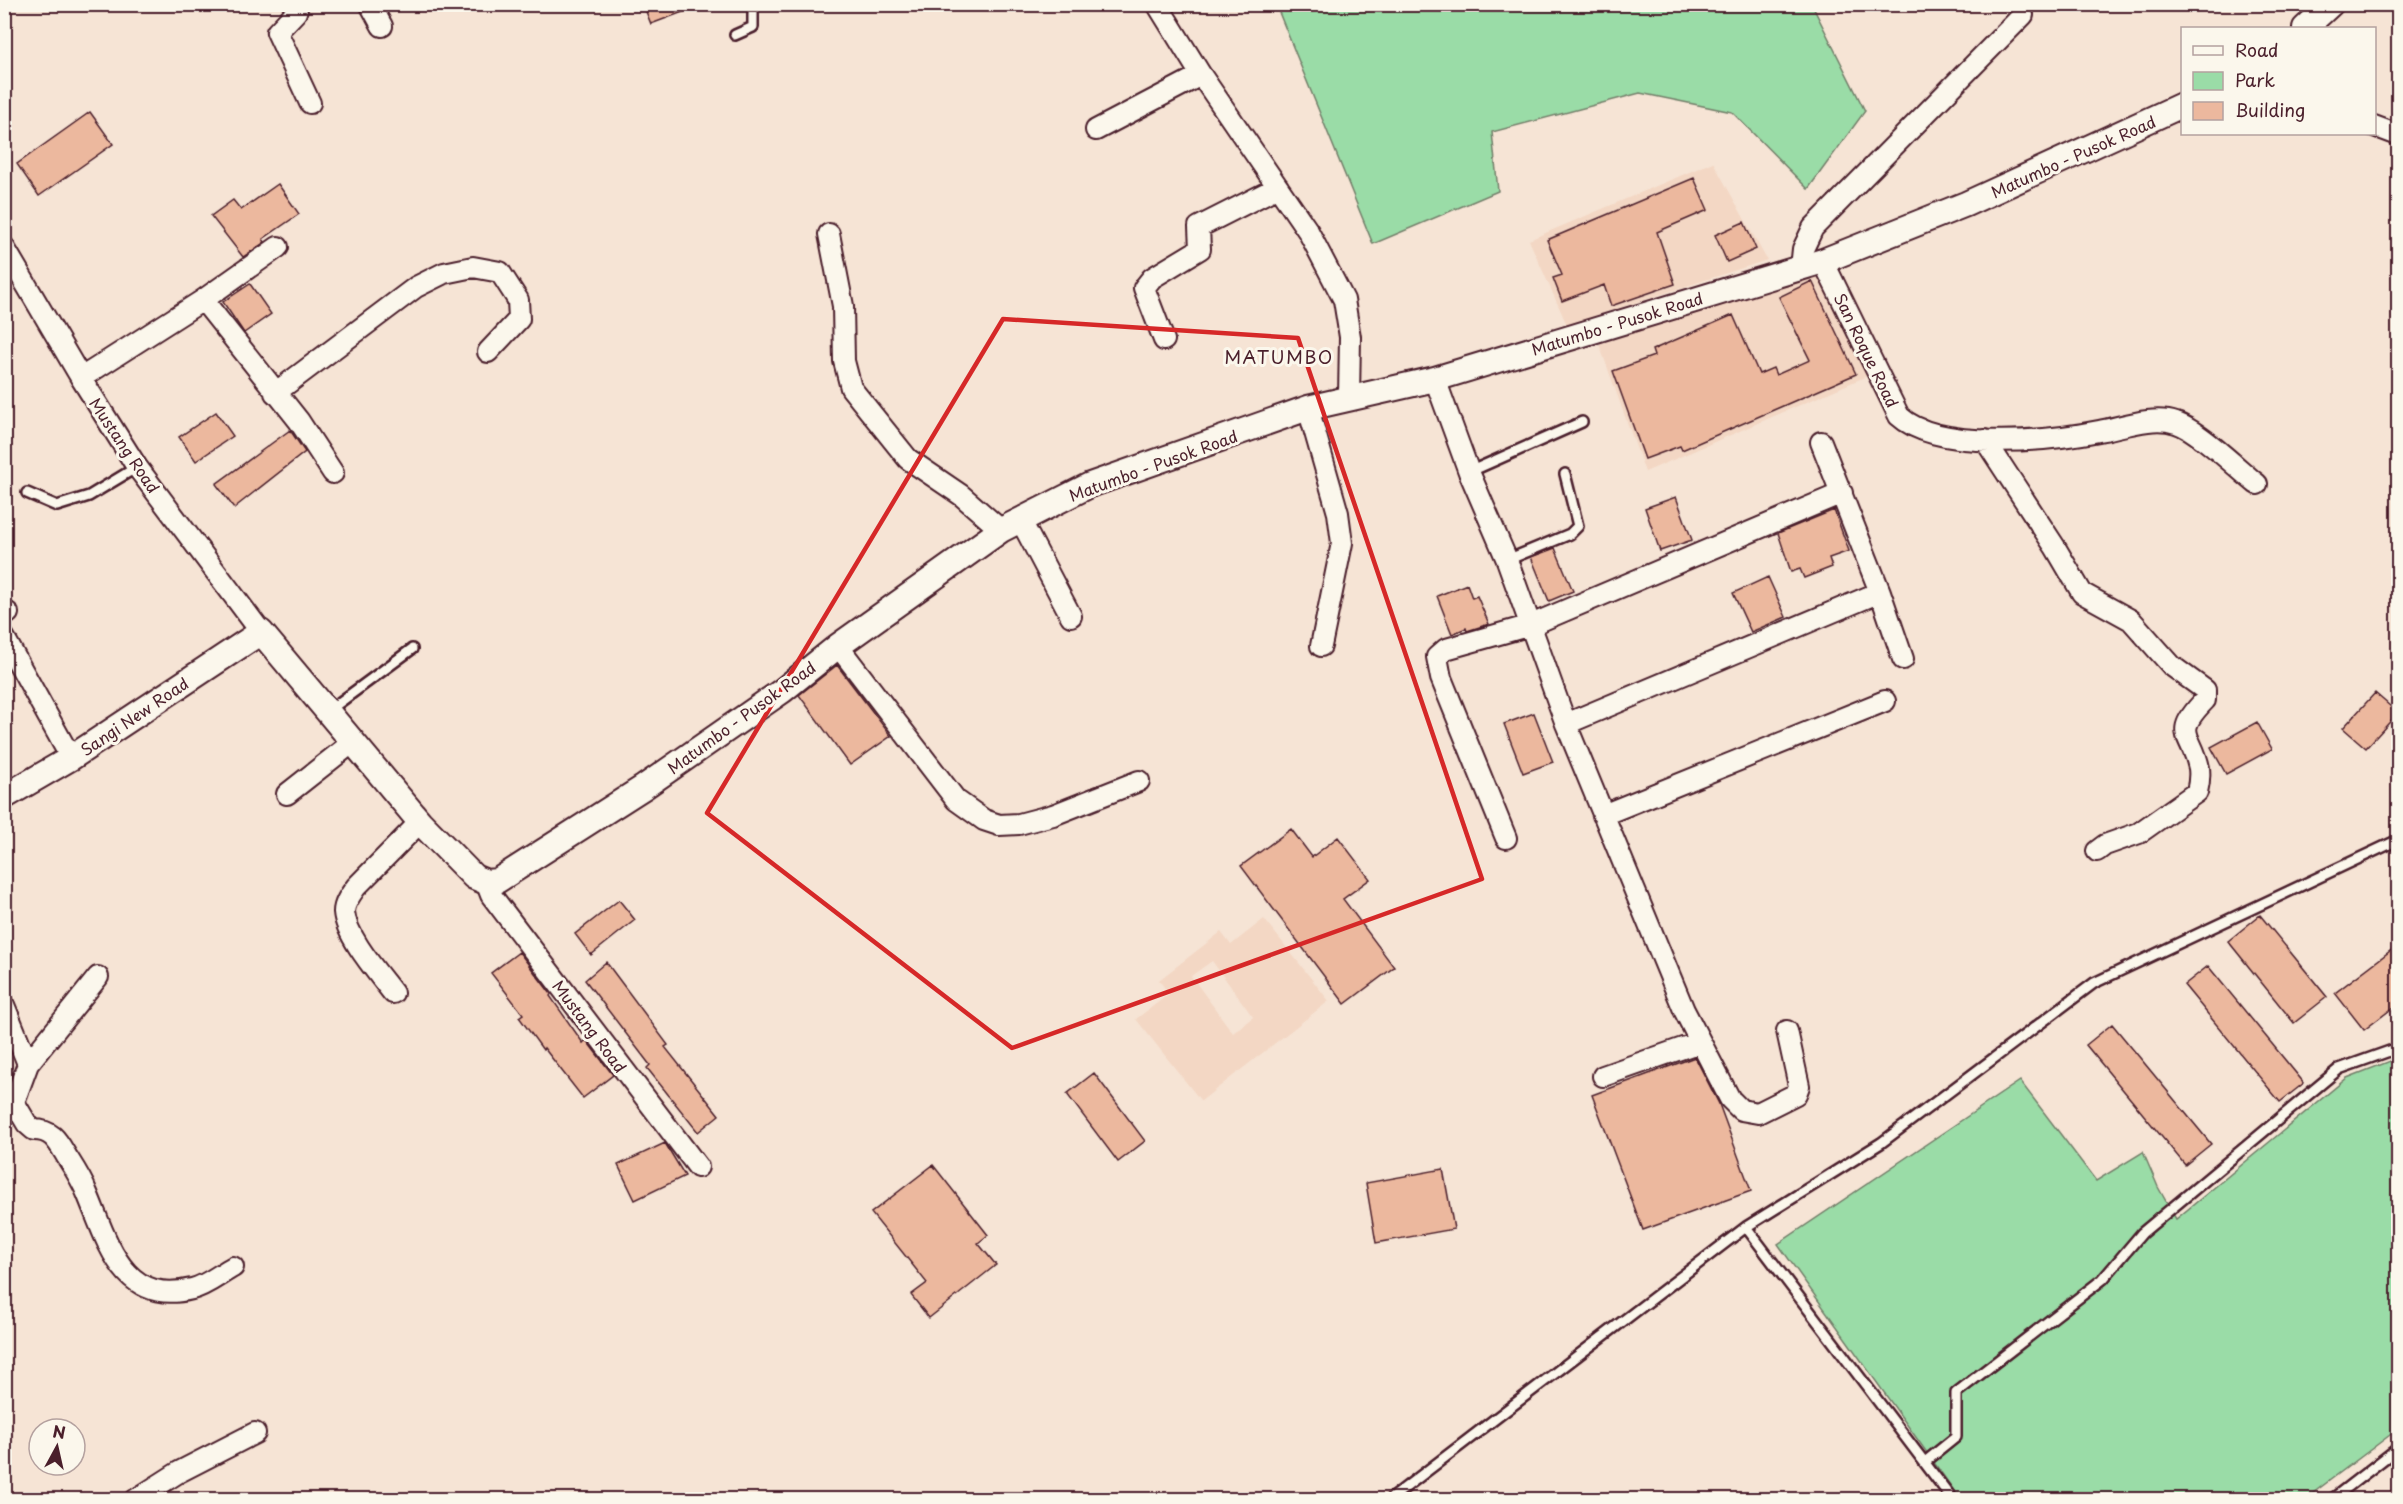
<svg xmlns="http://www.w3.org/2000/svg" width="2403" height="1504" viewBox="0 0 2403 1504" font-family="'Playpen Sans',sans-serif">
	<style>
		.built { fill: #f3d7c4; fill-rule: evenodd }
		.green { fill: #9adca7; stroke: #727e69; stroke-width: 1.5 }
		.building { fill: #ecb89e; stroke: #4a1f2b; stroke-width: 1.5 }
		.lines { fill: none; stroke-linecap: round; stroke-linejoin: round }
		.service-casing { stroke: #4a1f2b; stroke-width: 14 }
		.minor-casing { stroke: #4a1f2b; stroke-width: 24 }
		.tertiary-casing { stroke: #4a1f2b; stroke-width: 28 }
		.service { stroke: #fbf7ec; stroke-width: 9 }
		.minor { stroke: #fbf7ec; stroke-width: 20 }
		.tertiary { stroke: #fbf7ec; stroke-width: 24 }
		.marked { fill: none; stroke: #d62828; stroke-width: 4.5; stroke-linejoin: round }
		.labels { text-anchor: middle; dominant-baseline: central; stroke-width: 6; stroke-linejoin: round; paint-order: stroke }
		.street-label { font-size: 16px; fill: #4a1f2b; stroke: #fbf7ec }
		.neighbourhood-label { font-size: 18px; letter-spacing: 1.5px; fill: #4a1f2b; stroke: #fbf7ec }
	</style>
	<rect width="100%" height="100%" fill="#f6e4d5"/>
	<filter id="ink" filterUnits="userSpaceOnUse"><feTurbulence type="fractalNoise" baseFrequency=".0167" numOctaves="2"/><feDisplacementMap in="SourceGraphic" scale="12" xChannelSelector="R" yChannelSelector="G"/><feConvolveMatrix kernelMatrix="1 2 1 2 8 2 1 2 1" color-interpolation-filters="sRGB"/></filter>
	<g filter="url(#ink)">
		<path class="built" d="M 1713,162 L 1767,260 L 1567,325 L 1529,240 Z
			M 1817,271 L 1867,376 L 1645,472 L 1599,344 Z
			M 1264,919 L 1329,1001 L 1201,1101 L 1136,1019 L 1169,994 L 1159,980 L 1221,932 L 1231,945 ZM 1212,961 L 1253,1017 L 1233,1033 L 1191,976 Z"/>
		<path class="green" d="M 1276,5 L 1812,5 L 1865,111 L 1808,189 L 1732,112 L 1640,93 L 1492,132 L 1498,191 L 1373,244 Z
			M 2398,1058 L 2398,1429 L 2305,1499 L 1960,1499 L 1778,1244 L 2020,1081 L 2096,1181 L 2143,1152 L 2158,1187 L 2176,1219 L 2347,1078 Z"/>
		<path class="building" d="M 643,4 L 699,4 L 699,6 L 651,24 Z
			M 90,112 L 113,144 L 39,196 L 17,164 Z
			M 1694,178 L 1708,210 L 1657,232 L 1675,284 L 1611,306 L 1604,285 L 1562,301 L 1553,278 L 1562,275 L 1547,240 Z
			M 278,184 L 299,214 L 263,239 L 265,242 L 243,257 L 211,216 L 233,200 L 241,210 Z
			M 1744,222 L 1756,249 L 1727,262 L 1715,235 Z
			M 1812,281 L 1856,374 L 1682,450 L 1680,446 L 1645,459 L 1613,371 L 1654,356 L 1652,350 L 1733,315 L 1759,374 L 1773,368 L 1776,375 L 1810,360 L 1779,297 Z
			M 250,284 L 271,314 L 244,333 L 223,302 Z
			M 216,412 L 233,436 L 196,461 L 179,437 Z
			M 290,430 L 305,452 L 234,508 L 216,484 Z
			M 1676,497 L 1692,540 L 1660,551 L 1645,508 Z
			M 1834,510 L 1849,551 L 1829,558 L 1832,567 L 1804,578 L 1800,569 L 1791,572 L 1778,533 Z
			M 1555,548 L 1573,591 L 1549,601 L 1531,557 Z
			M 1768,577 L 1786,617 L 1751,632 L 1733,593 Z
			M 1467,584 L 1472,598 L 1477,596 L 1489,624 L 1467,631 L 1466,628 L 1452,634 L 1437,596 Z
			M 837,665 L 891,736 L 850,765 L 799,695 Z
			M 2375,693 L 2398,713 L 2366,748 L 2343,728 Z
			M 1534,713 L 1553,762 L 1523,773 L 1504,724 Z
			M 2257,722 L 2272,749 L 2226,774 L 2211,747 Z
			M 1291,829 L 1312,857 L 1338,837 L 1370,879 L 1343,899 L 1394,967 L 1345,1004 L 1241,866 Z
			M 619,900 L 635,920 L 591,955 L 575,934 Z
			M 2260,915 L 2327,997 L 2294,1023 L 2228,941 Z
			M 2398,945 L 2398,1004 L 2364,1030 L 2335,993 Z
			M 519,952 L 551,994 L 550,996 L 583,1043 L 586,1040 L 613,1075 L 583,1098 L 544,1048 L 543,1050 L 519,1017 L 523,1014 L 491,973 Z
			M 606,962 L 668,1045 L 665,1047 L 719,1115 L 698,1132 L 647,1068 L 650,1065 L 585,980 Z
			M 2208,966 L 2304,1083 L 2280,1102 L 2184,985 Z
			M 2112,1024 L 2211,1144 L 2185,1165 L 2086,1045 Z
			M 1695,1057 L 1719,1104 L 1751,1191 L 1643,1230 L 1592,1095 Z
			M 1094,1073 L 1145,1141 L 1118,1162 L 1067,1094 Z
			M 665,1143 L 685,1176 L 635,1200 L 618,1165 Z
			M 933,1165 L 988,1235 L 978,1243 L 996,1265 L 929,1318 L 911,1295 L 927,1283 L 871,1213 Z
			M 1443,1169 L 1454,1229 L 1376,1243 L 1366,1183 Z"/>
		<g class="lines">
			<defs>
				<path id="service" d="M 735,35 L 753,27 L 753,4
					M 1469,472 L 1582,422
					M 27,493 L 57,506 L 89,496 L 137,467
					M 1507,560 L 1570,534 L 1578,526 L 1565,474
					M 328,711 L 412,649
					M 1746,1227 L 1953,1500
					M 1925,1462 L 1956,1437 L 1956,1393 L 2103,1279 L 2142,1233 L 2339,1069 L 2398,1048
					M 1389,1500 L 1746,1227 L 1881,1143 L 2094,983 L 2398,840
					M 2331,1500 L 2398,1448"/>
				<path id="minor" d="M 298,4 L 296,12 L 277,32 L 310,103
					M 370,4 L 382,26
					M 1157,4 L 1201,75 L 1308,231 L 1344,300 L 1350,337 L 1349,398
					M 2374,126 L 2398,135
					M 1096,130 L 1201,75
					M 829,234 L 843,306 L 844,361 L 851,388 L 908,459 L 961,495 L 1001,530
					M 4,247 L 81,378 L 137,467 L 261,632
					M 1823,261 L 1899,416 C 1938,452 2049,441 2099,431 C 2122,427 2153,415 2176,423 C 2197,429 2238,469 2257,484
					M 1801,268 L 1803,249 L 1813,228 L 2023,15
					M 203,300 L 299,421 L 333,473
					M 1164,340 L 1144,288 L 1152,278 L 1200,249 L 1199,227 L 1278,187
					M 81,378 L 203,300 L 278,247
					M 1435,379 L 1469,472 L 1507,560 L 1566,724 L 1684,1010 L 1730,1099 L 1741,1110 L 1758,1113 L 1796,1094 L 1799,1086 L 1787,1031
					M 275,393 L 416,287 L 444,273 L 473,267 L 500,272 L 518,300 L 519,319 L 488,352
					M 1308,408 L 1338,513 L 1342,543 L 1321,646
					M 1985,440 L 2055,547 L 2082,593 L 2131,620 L 2172,666 L 2205,690 L 2205,700 C 2171,735 2192,733 2199,768 C 2200,776 2199,784 2197,792 L 2139,833 L 2105,845 L 2097,851
					M 1821,442 L 1880,592 L 1903,659
					M 1020,519 L 1071,616
					M 4,616 L 8,613
					M 4,637 L 71,758
					M 838,646 L 956,800 L 984,820 L 999,825 L 1019,824 L 1053,815 L 1139,781
					M 1566,724 L 1880,592
					M 287,794 L 353,742
					M 1603,815 L 1885,701
					M 1506,838 L 1441,678 L 1437,657 L 1446,649 L 1531,625 L 1842,493
					M 486,882 L 491,895 L 698,1167
					M 393,993 C 378,973 346,937 344,912 C 344,903 351,894 356,887 L 420,822
					M 4,1005 L 28,1064 L 14,1102 L 27,1124 L 34,1130 C 53,1130 58,1142 67,1157 C 74,1168 82,1180 87,1193 C 108,1243 123,1306 192,1289 C 206,1286 220,1274 233,1267
					M 28,1064 L 98,977
					M 1603,1076 L 1700,1042
					M 135,1500 L 179,1472 L 255,1433"/>
				<path id="tertiary" d="M 2305,28 L 2331,4
					M 4,797 L 71,758 L 261,632 L 420,822 L 474,877 L 486,882 L 497,881 L 644,787 L 782,691 L 838,646 L 1001,530 L 1090,485 L 1308,408 L 1435,379 L 1823,261 L 1966,204 L 2182,105"/>
			</defs>
			<use href="#service" class="service-casing"/>
			<use href="#minor" class="minor-casing"/>
			<use href="#tertiary" class="tertiary-casing"/>
			<use href="#service" class="service"/>
			<use href="#minor" class="minor"/>
			<use href="#tertiary" class="tertiary"/>
		</g>
	</g>
	<path class="marked" d="M 1003,319 L 1298,338 L 1482,879 L 1012,1048 L 707,813 Z"/>
	<g class="labels">
		<g class="street-label">
			<text transform="translate(2073 156) rotate(-24)">Matumbo - Pusok Road</text>
			<text transform="translate(1617 323) rotate(-17)">Matumbo - Pusok Road</text>
			<text transform="translate(1867 350) rotate(64)">San Roque Road</text>
			<text transform="translate(125 445) rotate(56)">Mustang Road</text>
			<text transform="translate(1153 465) rotate(-20)">Matumbo - Pusok Road</text>
			<text transform="translate(134 716) rotate(-34)">Sangi New Road</text>
			<text transform="translate(741 717) rotate(-36)">Matumbo - Pusok Road</text>
			<text transform="translate(590 1026) rotate(53)">Mustang Road</text>
		</g>
		<g class="neighbourhood-label">
			<text x="1279" y="356">MATUMBO</text>
		</g>
	</g>
	<rect width="2403" height="1504" fill="none" stroke="#fbf7ec" stroke-width="24"/>
	<rect x="12" y="12" width="2379" height="1480" fill="none" stroke="#4a1f2b" stroke-width="2" filter="url(#ink)"/>
	<rect x="2181" y="27" width="195" height="108" fill="#fbf7ec" stroke="#b4a19f" stroke-width="1.5"/>
	<rect x="2193" y="46" width="30" height="9" fill="#fbf7ec" stroke="#b4a19f" stroke-width="1.5"/>
	<text x="2235" y="57" font-size="18" fill="#4a1f2b">Road</text>
	<rect x="2193" y="72" width="30" height="18" fill="#9adca7" stroke="#b4a19f" stroke-width="1.5"/>
	<text x="2235" y="87" font-size="18" fill="#4a1f2b">Park</text>
	<rect x="2193" y="102" width="30" height="18" fill="#ecb89e" stroke="#b4a19f" stroke-width="1.5"/>
	<text x="2235" y="117" font-size="18" fill="#4a1f2b">Building</text>
	<g transform="translate(57 1447) rotate(8)"><circle r="28" fill="#fbf7ec" stroke="#b4a19f" stroke-width="1.5"/>
	<path d="M0-4.5L10 22L0 15L-10 22Z" fill="#4a1f2b"/>
	<text y="-9" font-size="16" font-weight="bold" text-anchor="middle" fill="#4a1f2b">N</text>
	</g>
</svg>
